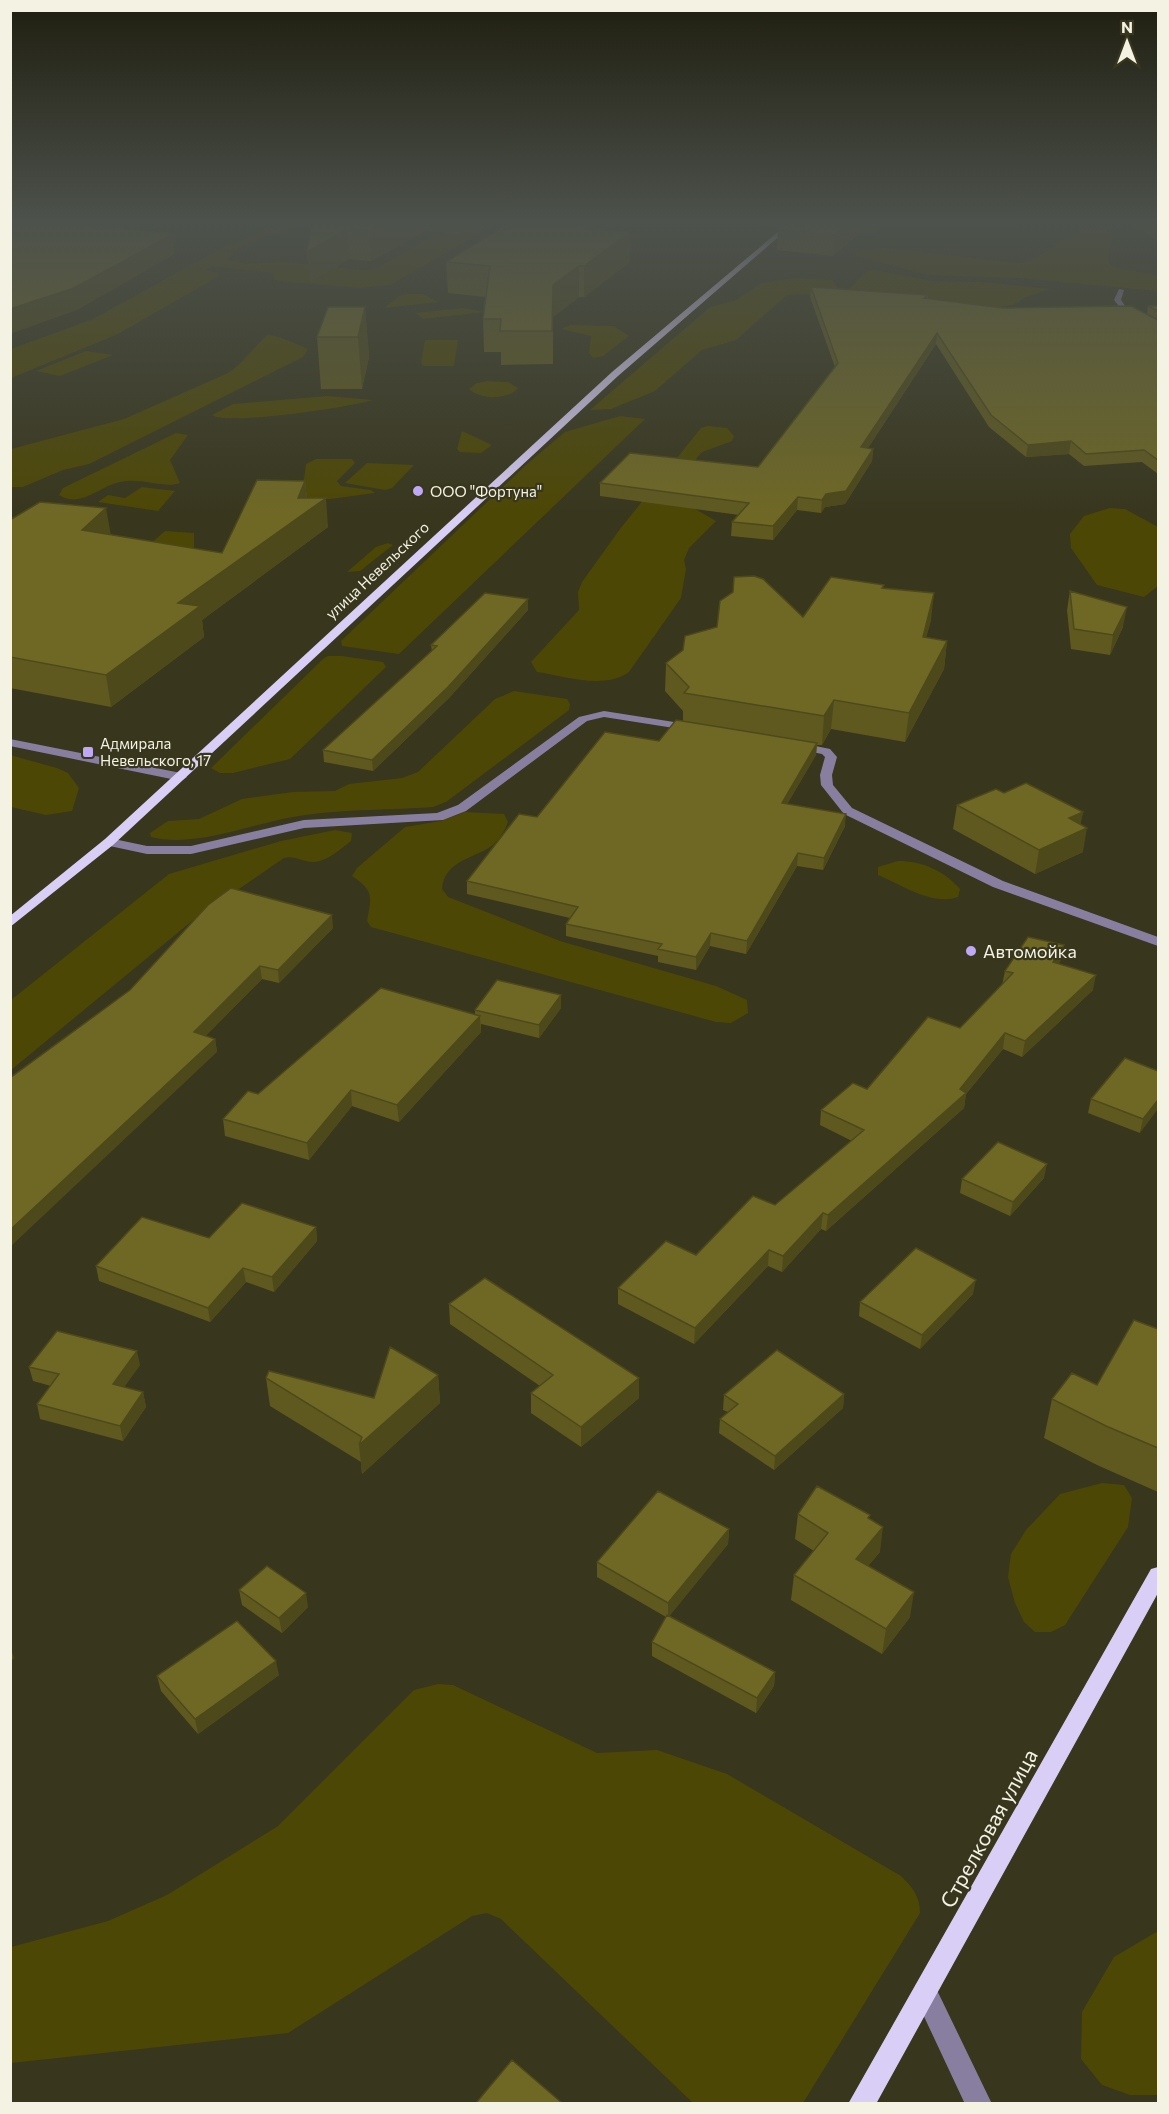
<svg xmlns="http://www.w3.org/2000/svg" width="1169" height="2114" viewBox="0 0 1169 2114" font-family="Commissioner,sans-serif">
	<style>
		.green { fill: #4d4705 }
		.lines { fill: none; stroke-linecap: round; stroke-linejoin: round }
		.minor { fill: #887fa0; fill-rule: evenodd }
		.major { fill: #d9cef6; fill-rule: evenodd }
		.wall { fill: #5f5920 }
		.shaded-wall { fill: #4e491a }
		.building { fill: #6f6825; stroke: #4e491a; stroke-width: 1.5 }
		.poi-dot { fill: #bfa8f4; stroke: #38361d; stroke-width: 2 }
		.labels { text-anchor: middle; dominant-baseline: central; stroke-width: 4.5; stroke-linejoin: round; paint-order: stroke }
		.far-poi-label { font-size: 15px; fill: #f3f2e3; stroke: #38361d; text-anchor: start }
		.far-street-label { font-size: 15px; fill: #f3f2e3; stroke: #38361d }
		.poi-label { font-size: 18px; fill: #f3f2e3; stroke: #38361d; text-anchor: start }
		.near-street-label { font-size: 21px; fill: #f3f2e3; stroke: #38361d }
	</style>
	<rect width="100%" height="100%" fill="#38361d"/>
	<path class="green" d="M 294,220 L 310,220 L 239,247 L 228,260 L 246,264 L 282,262 L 365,270 L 378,268 L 459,220 L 503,220 L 390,285 L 360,288 L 279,281 L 273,279 L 274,273 L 212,266 L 206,270 L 217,273 L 219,276 L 118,334 L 11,378 L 11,349 L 93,319 L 220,249 Z
		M 1099,225 L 1114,231 L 1108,258 L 1109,264 L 1121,269 L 1158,275 L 1158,291 L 1019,278 L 929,275 L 853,255 L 861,250 L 883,248 L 1019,263 C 1048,258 1069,229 1099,225 Z
		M 874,270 L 934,281 L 983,282 L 1050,289 L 1026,297 L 1013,305 L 993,308 L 848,290 L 866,272 Z
		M 794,278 L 832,280 L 838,288 L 819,294 L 787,295 L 736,340 L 702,350 L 655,391 L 611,409 L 590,410 L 710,307 L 736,300 L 762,283 Z
		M 407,294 L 423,294 L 438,302 L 384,308 L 399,296 Z
		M 463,308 L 485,312 L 423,319 L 415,313 Z
		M 570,325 L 614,326 L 629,336 L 603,356 L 593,358 L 589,353 L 591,336 L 561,329 Z
		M 267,335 C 277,334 298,345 308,349 L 303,357 L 89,464 L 63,470 L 23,487 L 11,487 L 11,449 L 124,419 L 228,373 C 243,363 253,348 267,335 Z
		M 425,340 L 458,340 L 454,366 L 424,366 L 421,363 Z
		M 86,351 L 113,355 L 60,376 L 36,371 Z
		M 488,381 L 508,382 L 518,388 C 509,400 480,400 469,389 L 477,383 Z
		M 328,396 L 372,400 C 353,407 225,426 212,415 L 233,404 Z
		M 620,416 L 645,419 L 399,654 L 342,646 L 341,641 L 527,464 L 565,432 Z
		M 708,426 L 727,428 L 734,436 L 732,441 L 702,452 L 684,473 L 690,506 L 716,521 L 689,548 L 684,560 L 686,569 L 681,598 L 629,672 C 604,690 565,676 537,672 L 531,662 L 579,610 L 578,592 L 582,582 L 620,529 L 701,428 Z
		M 462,431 L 492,445 L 481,453 L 460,452 L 457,449 Z
		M 176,433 L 188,435 L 170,460 L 180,483 C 164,489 141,477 120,482 C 99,486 81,509 59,495 L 63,488 Z
		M 316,459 L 352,459 L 355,463 L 337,481 L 341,486 L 371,490 L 375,493 L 330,499 L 283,498 L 304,479 L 306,464 Z
		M 367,463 L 414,465 L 392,488 L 385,490 L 345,483 Z
		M 142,487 L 175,491 L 158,511 L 98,502 L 108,495 L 125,498 Z
		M 1110,508 L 1125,509 L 1158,527 L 1158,586 L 1144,597 L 1097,585 L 1071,548 L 1070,534 L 1084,516 Z
		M 165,531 L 194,533 L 194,559 L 140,553 Z
		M 388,543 L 393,545 L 360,571 L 347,572 L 376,547 Z
		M 328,656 L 342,656 L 383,662 L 386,667 L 290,759 L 233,773 L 220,773 L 211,768 L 323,659 Z
		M 514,691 L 567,699 L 570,704 L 569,710 L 446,802 L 433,807 C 391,810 348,809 305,815 C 257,821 198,849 151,837 L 150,833 L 168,821 L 199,819 L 242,799 L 293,792 L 335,791 L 349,784 L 402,778 L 418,772 L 495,699 Z
		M 10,755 L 57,768 L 68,773 L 79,788 L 72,811 L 46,815 L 11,807 Z
		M 465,812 L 504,814 L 508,822 C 505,831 496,845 487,849 C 469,859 444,863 442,889 L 448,897 L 560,941 L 716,986 L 747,1000 L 748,1013 L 731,1023 L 716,1022 L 371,927 L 367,921 C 371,898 375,891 352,876 L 357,868 L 405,827 L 441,821 Z
		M 335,830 L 352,833 L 351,841 C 340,849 327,862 313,862 C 303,862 294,855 284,858 L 192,921 L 11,1070 L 11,1000 L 169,874 L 281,841 Z
		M 898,861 C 922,861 943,870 960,889 L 958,897 C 932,906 902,885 878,875 L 878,867 Z
		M 1102,1483 L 1124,1485 L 1132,1498 L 1128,1527 L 1065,1625 L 1051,1632 L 1035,1632 L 1024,1622 L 1015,1603 L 1008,1577 L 1011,1554 L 1026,1530 L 1060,1494 Z
		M 438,1684 L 453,1685 L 597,1753 L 657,1750 L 727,1774 L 901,1876 C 912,1887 920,1896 920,1913 L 803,2103 L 693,2103 L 501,1919 L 487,1913 L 472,1916 L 288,2033 L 11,2063 L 11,1947 L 108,1921 L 167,1895 L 278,1826 L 414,1690 Z
		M 1158,1931 L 1158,2095 L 1130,2095 L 1102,2085 L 1081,2059 L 1082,2012 L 1114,1957 Z"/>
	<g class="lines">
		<path class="minor" d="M 1119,289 L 1124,290 L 1121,300 L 1127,309 L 1158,325 L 1158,330 L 1123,311 L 1114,300 Z
			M 604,711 L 693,725 L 699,728 L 693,731 L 604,717 L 587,721 L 466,811 L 443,820 L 304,828 L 191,854 L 147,854 L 105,845 L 103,842 L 109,838 L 147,846 L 191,846 L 304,820 L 437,813 L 458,805 L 579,717 Z
			M 10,739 L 181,773 L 187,777 L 181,781 L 10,746 Z
			M 796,742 L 830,749 L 837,757 L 832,775 L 833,785 L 852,808 L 1003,881 L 1158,937 L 1158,946 L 993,887 L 844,814 L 821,785 L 820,775 L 825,757 L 822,754 L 792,748 L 790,746 Z
			M 925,1981 L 934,1984 L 992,2104 L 965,2104 L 913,1993 L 916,1984 Z"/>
		<path class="major" d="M 71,220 L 81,220 L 10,239 L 10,235 Z
			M 792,220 L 798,220 L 618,376 L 113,845 L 10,927 L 10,916 L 105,839 L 612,372 Z
			M 1158,1567 L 1158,1593 L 876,2104 L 848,2104 L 1151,1569 Z"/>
	</g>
	<path class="wall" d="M 312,220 L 478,220 L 461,234 L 425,231 L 371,261 L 349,259 L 310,282 L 307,252 Z
		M 514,220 L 599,220 L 599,223 L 594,229 L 630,232 L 630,262 L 584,297 L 579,297 L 553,317 L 553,364 L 501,365 L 501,352 L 484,352 L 483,319 L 486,297 L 448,293 L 446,262 Z
		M 792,220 L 886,220 L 875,233 L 860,232 L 833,256 L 777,250 L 778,230 Z
		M 919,220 L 943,220 L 938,221 Z
		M 1126,220 L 1158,220 L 1158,241 Z
		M 811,287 L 928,295 L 928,299 L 1003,308 L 1147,314 L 1148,306 L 1158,306 L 1158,474 L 1142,462 L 1084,466 L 1069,454 L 1026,457 L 989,427 L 936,344 L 868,448 L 873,449 L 872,461 L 845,504 L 825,507 L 821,513 L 797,510 L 773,540 L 731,536 L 732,522 L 739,515 L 600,496 L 600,483 L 758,467 L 835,367 L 810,297 Z
		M 365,307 L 369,357 L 362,389 L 321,389 L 317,337 Z
		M 305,481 L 307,498 L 328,527 L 202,620 L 204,637 L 111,707 L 10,688 L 10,520 L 222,553 Z
		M 884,588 L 931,620 L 926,637 L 947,641 L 944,669 L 905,742 L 831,729 L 822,745 L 817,745 L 816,755 L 787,804 L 845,826 L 823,870 L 797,866 L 746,954 L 710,946 L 696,970 L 658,962 L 658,956 L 566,936 L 566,924 L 570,918 L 467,894 L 467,881 L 537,817 L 659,741 L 683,721 L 683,711 L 665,691 L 666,663 L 803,617 Z
		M 1070,591 L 1123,627 L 1110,655 L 1071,649 L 1067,610 Z
		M 528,599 L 528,610 L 449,698 L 373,771 L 324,762 L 323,750 L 432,652 L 431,645 Z
		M 1004,793 L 1083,812 L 1080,824 L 1083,852 L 1035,874 L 953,829 L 957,805 Z
		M 333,928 L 279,983 L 262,979 L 205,1036 L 215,1039 L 217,1052 L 10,1078 Z
		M 1064,945 L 1061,960 L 1058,964 L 1093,990 L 1022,1057 L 1003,1049 L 966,1094 L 964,1108 L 826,1231 L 821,1229 L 782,1272 L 768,1266 L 694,1344 L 618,1304 L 618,1288 L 696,1255 L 775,1205 L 852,1141 L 820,1125 L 821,1110 L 867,1089 L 960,1028 L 1002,985 L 1005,971 Z
		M 561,995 L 561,1008 L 539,1038 L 481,1024 L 481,1032 L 399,1122 L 352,1106 L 309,1160 L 225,1136 L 223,1119 L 258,1094 L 475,1014 L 475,1010 Z
		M 1158,1071 L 1140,1133 L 1088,1113 L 1091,1099 Z
		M 1044,1178 L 1010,1216 L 960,1193 L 962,1179 Z
		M 316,1227 L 317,1241 L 274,1292 L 246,1282 L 210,1322 L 99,1281 L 96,1266 L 209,1238 Z
		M 973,1294 L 920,1349 L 859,1316 L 860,1302 Z
		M 449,1304 L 639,1398 L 581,1447 L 531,1413 L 531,1393 L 540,1386 L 450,1324 Z
		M 1158,1329 L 1158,1492 L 1097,1465 L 1044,1438 L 1052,1399 L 1097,1385 Z
		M 140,1365 L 124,1387 L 143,1392 L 146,1407 L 123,1441 L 40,1419 L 37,1404 L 51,1386 L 33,1381 L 29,1367 Z
		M 438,1375 L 440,1403 L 362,1474 L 361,1462 L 270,1406 L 266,1378 L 374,1398 Z
		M 844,1394 L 843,1408 L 774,1470 L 719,1433 L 720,1419 L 728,1412 L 723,1410 L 724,1395 Z
		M 798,1514 L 870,1519 L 880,1552 L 868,1566 L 910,1617 L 882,1654 L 791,1600 L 794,1575 L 814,1551 L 795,1539 Z
		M 729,1529 L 728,1544 L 669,1616 L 775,1672 L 774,1686 L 756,1713 L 652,1656 L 652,1642 L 666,1617 L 597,1577 L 597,1562 Z
		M 239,1590 L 308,1607 L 282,1633 L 242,1605 Z
		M 279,1675 L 198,1734 L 161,1691 L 157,1676 Z"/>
	<path class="shaded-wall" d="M 390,220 L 425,220 L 425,231 L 371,261 L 369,231 Z
		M 461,220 L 478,220 L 461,234 Z
		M 580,220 L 599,220 L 599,223 L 593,232 L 577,224 Z
		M 853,220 L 861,220 L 860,232 L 833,256 L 835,235 Z
		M 876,220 L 886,220 L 875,233 Z
		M 347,229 L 349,259 L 310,282 L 307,252 Z
		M 630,232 L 630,262 L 584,297 L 584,266 Z
		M 173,234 L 175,254 L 77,310 L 10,334 L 10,309 Z
		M 579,266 L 579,297 L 553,317 L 553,364 L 553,285 Z
		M 365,307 L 369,357 L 362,389 L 358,337 Z
		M 937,333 L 936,344 L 860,460 L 861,447 Z
		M 1071,441 L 1069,454 L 1026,457 L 1028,445 Z
		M 873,449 L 872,461 L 845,504 L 825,507 L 821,513 L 822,500 L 826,494 Z
		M 305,481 L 308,509 L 326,498 L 328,527 L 202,620 L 204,637 L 111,707 L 106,675 L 178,603 L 298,498 Z
		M 798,497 L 797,510 L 773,540 L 773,526 Z
		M 106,508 L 111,536 L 82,530 Z
		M 934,593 L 931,620 L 919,665 L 923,637 Z
		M 528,599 L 528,610 L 449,698 L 373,771 L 372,760 Z
		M 1127,607 L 1123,627 L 1110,655 L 1113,635 Z
		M 947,641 L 944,669 L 905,742 L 909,713 Z
		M 834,700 L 831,729 L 822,745 L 824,716 Z
		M 817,743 L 816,755 L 781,815 L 782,803 Z
		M 1083,812 L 1079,832 L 1087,828 L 1083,852 L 1035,874 L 1039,850 L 1069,818 Z
		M 846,814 L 845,826 L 823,870 L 824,858 Z
		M 798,853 L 797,866 L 746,954 L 747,941 Z
		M 332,915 L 333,928 L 279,983 L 278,970 Z
		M 711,933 L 710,946 L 696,970 L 696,957 Z
		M 1064,945 L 1061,960 L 1050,977 L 1053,962 Z
		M 260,966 L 262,979 L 196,1046 L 194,1032 Z
		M 1096,975 L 1093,990 L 1022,1057 L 1025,1041 Z
		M 561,995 L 561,1008 L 539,1038 L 539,1025 Z
		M 480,1016 L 481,1032 L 399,1122 L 397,1105 Z
		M 1005,1033 L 1003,1049 L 966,1094 L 964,1108 L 826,1231 L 828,1215 L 960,1089 Z
		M 215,1039 L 217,1052 L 10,1247 L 10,1230 Z
		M 351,1090 L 352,1106 L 309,1160 L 307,1143 Z
		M 1158,1100 L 1158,1109 L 1140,1133 L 1143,1119 Z
		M 1047,1164 L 1044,1178 L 1010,1216 L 1013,1202 Z
		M 823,1213 L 821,1229 L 782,1272 L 783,1256 Z
		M 316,1227 L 317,1241 L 274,1292 L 272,1277 Z
		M 769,1250 L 768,1266 L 694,1344 L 695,1328 Z
		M 243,1268 L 246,1282 L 210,1322 L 208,1308 Z
		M 976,1280 L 973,1294 L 920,1349 L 922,1335 Z
		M 137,1351 L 140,1365 L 116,1398 L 113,1384 Z
		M 438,1375 L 440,1403 L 362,1474 L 359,1445 Z
		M 639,1378 L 639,1398 L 581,1447 L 581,1427 Z
		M 143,1392 L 146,1407 L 123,1441 L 120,1426 Z
		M 844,1394 L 843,1408 L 774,1470 L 775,1456 Z
		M 883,1527 L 880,1552 L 852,1584 L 856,1559 Z
		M 729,1529 L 728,1544 L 668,1618 L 668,1603 Z
		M 914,1592 L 910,1617 L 882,1654 L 886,1629 Z
		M 306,1593 L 308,1607 L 282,1633 L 279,1618 Z
		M 10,1646 L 14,1658 L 10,1662 Z
		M 276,1661 L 279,1675 L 198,1734 L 195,1719 Z
		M 775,1672 L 774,1686 L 756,1713 L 757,1698 Z"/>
	<path class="building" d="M 10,220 L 52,220 L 173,234 L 74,288 L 10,309 Z
		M 312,220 L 390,220 L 369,231 L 347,229 L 307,252 Z
		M 514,220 L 580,220 L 577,224 L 593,225 L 588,229 L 630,232 L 584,266 L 579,266 L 553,285 L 552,331 L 500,331 L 501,319 L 483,319 L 490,266 L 446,262 Z
		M 792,220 L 853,220 L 835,235 L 778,230 Z
		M 811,287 L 928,295 L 924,298 L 1003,308 L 1131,306 L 1158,320 L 1158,460 L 1144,450 L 1086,454 L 1071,441 L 1028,445 L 991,415 L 937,333 L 861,447 L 873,449 L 846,491 L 826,494 L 822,500 L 798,497 L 773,526 L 732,522 L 749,503 L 600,483 L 630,453 L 758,467 L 838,363 Z
		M 1148,306 L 1158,306 L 1158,311 Z
		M 328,307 L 365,307 L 358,337 L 317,337 Z
		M 257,480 L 305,481 L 298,498 L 326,498 L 178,603 L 200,606 L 106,675 L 10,657 L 10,520 L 40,502 L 106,508 L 82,530 L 222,553 Z
		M 754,576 L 763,579 L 803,617 L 831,577 L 884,585 L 882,588 L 934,593 L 923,637 L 947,641 L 909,713 L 834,700 L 824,716 L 684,693 L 689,687 L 666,663 L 683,650 L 685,636 L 717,627 L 720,601 L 733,592 L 734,577 Z
		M 1070,591 L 1127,607 L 1113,635 L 1074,629 Z
		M 485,593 L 528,599 L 448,687 L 372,760 L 323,750 L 437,646 L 431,645 Z
		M 676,720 L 817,743 L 782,803 L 846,814 L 824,858 L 798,853 L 747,941 L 711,933 L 696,957 L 658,949 L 662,944 L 566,924 L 578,907 L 467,881 L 519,814 L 537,817 L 605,732 L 659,741 Z
		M 1026,783 L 1083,812 L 1069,818 L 1087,828 L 1039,850 L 957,805 L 996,789 L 1004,793 Z
		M 231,888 L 332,915 L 278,970 L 260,966 L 194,1032 L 215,1039 L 10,1230 L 10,1078 L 130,990 L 208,905 Z
		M 1028,937 L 1064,945 L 1053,962 L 1096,975 L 1025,1041 L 1005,1033 L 960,1089 L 966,1093 L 828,1215 L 823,1213 L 783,1256 L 769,1250 L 695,1328 L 618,1288 L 666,1241 L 696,1255 L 753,1196 L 775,1205 L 864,1130 L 821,1110 L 853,1083 L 867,1089 L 928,1017 L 960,1028 L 1013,973 L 1005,971 Z
		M 497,980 L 561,995 L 539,1025 L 475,1010 Z
		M 381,988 L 480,1016 L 397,1105 L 351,1090 L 307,1143 L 223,1119 L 248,1091 L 258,1094 Z
		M 1125,1058 L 1158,1071 L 1158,1100 L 1143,1119 L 1091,1099 Z
		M 998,1142 L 1047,1164 L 1013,1202 L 962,1179 Z
		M 242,1203 L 316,1227 L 272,1277 L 243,1268 L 208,1308 L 96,1266 L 142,1217 L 209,1238 Z
		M 916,1248 L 976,1280 L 922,1335 L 860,1302 Z
		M 485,1278 L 639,1378 L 581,1427 L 531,1393 L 553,1375 L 449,1304 Z
		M 1134,1320 L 1158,1329 L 1158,1448 L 1106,1426 L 1052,1399 L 1072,1373 L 1097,1385 Z
		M 57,1331 L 137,1351 L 113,1384 L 143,1392 L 120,1426 L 37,1404 L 59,1374 L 29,1367 Z
		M 390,1347 L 438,1375 L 359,1445 L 362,1437 L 266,1378 L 269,1371 L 374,1398 Z
		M 777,1350 L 844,1394 L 775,1456 L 720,1419 L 738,1404 L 724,1395 Z
		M 817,1486 L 870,1515 L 868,1518 L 883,1527 L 856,1559 L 914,1592 L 886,1629 L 794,1575 L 828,1533 L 798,1514 Z
		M 658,1491 L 729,1529 L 668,1603 L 597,1562 Z
		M 267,1566 L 306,1593 L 279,1618 L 239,1590 Z
		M 667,1615 L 775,1672 L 757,1698 L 652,1642 Z
		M 237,1621 L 276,1661 L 195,1719 L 157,1676 Z
		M 512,2060 L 562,2103 L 476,2103 Z"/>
	<linearGradient id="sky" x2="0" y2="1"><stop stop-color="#1f1e10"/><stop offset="0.43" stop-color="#4d524c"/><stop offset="1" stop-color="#4d524c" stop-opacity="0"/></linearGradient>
	<rect width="1169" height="516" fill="url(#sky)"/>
	<g class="poi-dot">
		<circle cx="418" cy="491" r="6"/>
		<rect x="82" y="746" width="12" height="12" rx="3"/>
		<circle cx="971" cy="951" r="6"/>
	</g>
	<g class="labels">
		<g class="far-poi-label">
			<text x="430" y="491">ООО "Фортуна"</text>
			<text x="100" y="743">Адмирала<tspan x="100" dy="17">Невельского, 17</tspan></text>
		</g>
		<g class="far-street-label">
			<text transform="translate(377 570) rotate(-43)">улица Невельского</text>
		</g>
		<g class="poi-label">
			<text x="983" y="951">Автомойка</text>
		</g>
		<g class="near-street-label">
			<text transform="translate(988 1828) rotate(-61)">Стрелковая улица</text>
		</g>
	</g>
	<rect width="1169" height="2114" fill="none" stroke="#f3f2e3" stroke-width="24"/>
	<g transform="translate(1127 42)" stroke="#38361d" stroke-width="4.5" paint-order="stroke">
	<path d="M0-4.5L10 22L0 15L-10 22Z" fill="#f3f2e3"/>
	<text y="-9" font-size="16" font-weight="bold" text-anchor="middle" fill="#f3f2e3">N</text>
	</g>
</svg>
